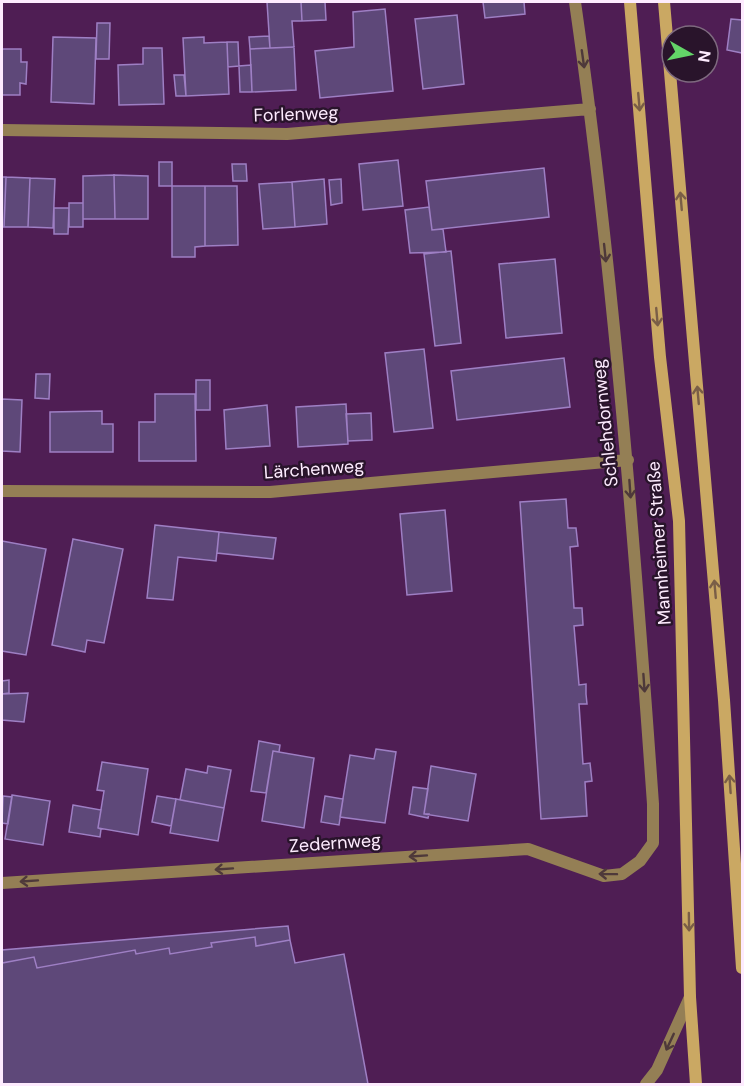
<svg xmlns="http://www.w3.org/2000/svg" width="744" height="1086" viewBox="0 0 744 1086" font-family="'DM Sans',sans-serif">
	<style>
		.building { fill: #5e4879; stroke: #9e7fc4; stroke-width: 1.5 }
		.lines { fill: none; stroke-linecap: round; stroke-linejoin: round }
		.service { stroke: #947f55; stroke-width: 12 }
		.minor { stroke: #947f55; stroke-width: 12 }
		.secondary { stroke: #caa863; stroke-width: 12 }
		.oneway { stroke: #4e393a }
		.oneway2 { stroke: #7a5e47 }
		.labels { text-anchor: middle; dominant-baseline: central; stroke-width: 5; stroke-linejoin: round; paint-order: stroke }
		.street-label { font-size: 18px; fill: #fdebfe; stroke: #29142b }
	</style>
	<rect width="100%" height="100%" fill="#4f1e54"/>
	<path class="building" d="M 267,2 L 301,2 L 302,21 L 292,21 L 294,47 L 270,48 Z
		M 301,2 L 325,2 L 326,20 L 302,21 Z
		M 483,2 L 524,2 L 525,14 L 485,18 Z
		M 385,9 L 393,91 L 320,98 L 315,51 L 354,47 L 353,12 Z
		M 457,15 L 464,84 L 423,89 L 415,19 Z
		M 731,19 L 742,20 L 742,53 L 727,50 Z
		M 97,23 L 110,23 L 109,59 L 96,59 Z
		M 269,36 L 270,48 L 250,49 L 249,37 Z
		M 53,37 L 96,38 L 94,104 L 51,102 Z
		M 204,37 L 204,43 L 227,42 L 229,94 L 186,96 L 183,38 Z
		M 227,42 L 238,42 L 239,66 L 228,67 Z
		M 294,47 L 296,90 L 252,92 L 250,49 Z
		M 143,48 L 162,48 L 164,104 L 119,105 L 118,65 L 143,64 Z
		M 2,49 L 21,49 L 21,62 L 27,62 L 26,84 L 20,83 L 20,95 L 2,95 Z
		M 251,65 L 252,92 L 240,92 L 239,66 Z
		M 174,75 L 184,75 L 186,96 L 176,96 Z
		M 398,160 L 403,206 L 363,210 L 359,164 Z
		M 159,162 L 172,162 L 172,186 L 159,186 Z
		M 232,164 L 246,164 L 247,181 L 233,181 Z
		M 544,168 L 549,217 L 432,230 L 426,181 Z
		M 114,175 L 148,176 L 148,219 L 115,219 Z
		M 114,175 L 115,219 L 83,219 L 83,176 Z
		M 2,177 L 6,177 L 4,227 L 2,227 Z
		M 6,177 L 30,178 L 28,227 L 4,227 Z
		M 30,178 L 55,179 L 53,228 L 28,227 Z
		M 324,179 L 327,224 L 295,227 L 292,182 Z
		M 341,179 L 342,203 L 331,205 L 329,180 Z
		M 292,182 L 295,227 L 263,229 L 259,184 Z
		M 172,186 L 205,186 L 205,246 L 195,247 L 195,257 L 172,257 Z
		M 205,186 L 237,186 L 238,245 L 205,246 Z
		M 69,203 L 83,203 L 83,227 L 69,227 Z
		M 429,207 L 432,230 L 443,229 L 446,252 L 410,253 L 405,210 Z
		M 54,208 L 69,208 L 68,234 L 54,234 Z
		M 451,251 L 461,343 L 435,346 L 424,254 Z
		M 555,259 L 562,333 L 506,338 L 499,264 Z
		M 424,349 L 433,428 L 394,432 L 385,353 Z
		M 564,358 L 570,407 L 457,420 L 451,371 Z
		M 36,374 L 50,374 L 49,399 L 35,398 Z
		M 196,380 L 210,380 L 210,410 L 196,410 Z
		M 155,394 L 195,394 L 196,461 L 139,461 L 139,422 L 155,422 Z
		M 2,399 L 22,400 L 20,452 L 2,451 Z
		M 346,404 L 348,444 L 298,447 L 296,407 Z
		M 267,405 L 270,446 L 226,449 L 224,410 Z
		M 102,411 L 102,424 L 113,424 L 113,452 L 50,452 L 50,412 Z
		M 371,413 L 372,440 L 348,441 L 346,414 Z
		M 566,499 L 568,528 L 576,528 L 578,546 L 570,547 L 574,608 L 582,608 L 583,625 L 574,626 L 579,685 L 586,684 L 586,694 L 587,704 L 579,704 L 583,764 L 590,763 L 592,781 L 585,782 L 587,816 L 541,819 L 520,502 Z
		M 445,510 L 452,591 L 407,595 L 400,514 Z
		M 155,525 L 219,532 L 216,561 L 178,557 L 173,600 L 147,598 Z
		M 219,532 L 276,538 L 273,559 L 217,553 Z
		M 73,539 L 123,549 L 104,643 L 87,640 L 85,652 L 52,645 Z
		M 2,541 L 46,549 L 26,655 L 2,651 Z
		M 9,680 L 9,693 L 2,694 L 2,681 Z
		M 28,693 L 24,722 L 2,720 L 2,694 Z
		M 259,741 L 280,745 L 279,752 L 273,751 L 266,793 L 251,791 Z
		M 376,749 L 396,752 L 385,823 L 340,817 L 350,755 L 374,759 Z
		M 273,751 L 314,758 L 304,828 L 262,821 Z
		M 102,762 L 148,769 L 138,835 L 98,828 L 104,791 L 97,790 Z
		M 208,766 L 231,770 L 224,808 L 180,800 L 186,769 L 207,773 Z
		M 431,766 L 476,774 L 468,821 L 424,814 Z
		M 413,787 L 428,789 L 424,814 L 429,814 L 428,818 L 409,814 Z
		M 12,795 L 50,801 L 43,845 L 5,839 Z
		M 3,796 L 12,797 L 8,824 L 2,823 Z
		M 157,796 L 176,799 L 171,826 L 152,822 Z
		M 325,796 L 343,799 L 339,825 L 321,822 Z
		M 176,799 L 224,808 L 218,841 L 170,833 Z
		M 73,805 L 101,810 L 98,828 L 101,829 L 100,837 L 69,832 Z
		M 288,926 L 290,940 L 256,946 L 255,937 L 211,943 L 212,947 L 170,954 L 169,948 L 136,954 L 135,950 L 37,968 L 34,957 L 2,963 L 2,950 Z
		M 255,937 L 256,946 L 290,940 L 295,963 L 344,954 L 368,1084 L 2,1084 L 2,963 L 34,957 L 37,968 L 135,950 L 136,954 L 169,948 L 170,954 L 212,947 L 211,943 Z"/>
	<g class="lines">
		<path class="service" d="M 646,1084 L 657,1070 L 690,997"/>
		<path class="minor" d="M 2,130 L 287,134 L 590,109
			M 2,491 L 270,492 L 628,460
			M 2,883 L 528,849 L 604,876 L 622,874 L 640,861 L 653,843 L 653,804 C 634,536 613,268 575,2"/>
		<path class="secondary" d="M 630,2 L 660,357 L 679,521 L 690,997 L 696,1084
			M 664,2 L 724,700 L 742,968"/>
	</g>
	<defs><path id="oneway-shaft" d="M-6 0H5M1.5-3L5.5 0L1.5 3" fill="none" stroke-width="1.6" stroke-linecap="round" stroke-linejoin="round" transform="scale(1.5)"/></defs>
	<g class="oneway">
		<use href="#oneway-shaft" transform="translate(583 59) rotate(82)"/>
		<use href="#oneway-shaft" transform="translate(605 253) rotate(84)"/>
		<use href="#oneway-shaft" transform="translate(630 489) rotate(86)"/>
		<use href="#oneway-shaft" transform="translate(644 683) rotate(86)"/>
		<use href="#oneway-shaft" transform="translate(418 856) rotate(176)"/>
		<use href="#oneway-shaft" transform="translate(224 869) rotate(176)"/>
		<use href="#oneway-shaft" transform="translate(608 874) rotate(-179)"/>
		<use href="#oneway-shaft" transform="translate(29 881) rotate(176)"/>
		<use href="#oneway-shaft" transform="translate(670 1042) rotate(115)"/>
	</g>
	<g class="oneway2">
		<use href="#oneway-shaft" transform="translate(639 102) rotate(85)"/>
		<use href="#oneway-shaft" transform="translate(681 201) rotate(-95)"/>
		<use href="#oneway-shaft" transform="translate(657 317) rotate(85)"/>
		<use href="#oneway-shaft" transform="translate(698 395) rotate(-95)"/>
		<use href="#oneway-shaft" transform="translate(715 589) rotate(-95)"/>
		<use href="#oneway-shaft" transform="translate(730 784) rotate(-94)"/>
		<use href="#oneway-shaft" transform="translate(689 922) rotate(89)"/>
	</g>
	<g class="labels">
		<g class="street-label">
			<text transform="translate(296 114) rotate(-2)">Forlenweg</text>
			<text transform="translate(605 423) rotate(-96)">Schlehdornweg</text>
			<text transform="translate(314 469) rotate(-4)">Lärchenweg</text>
			<text transform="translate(659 543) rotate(-94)">Mannheimer Straße</text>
			<text transform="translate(335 843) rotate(-4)">Zedernweg</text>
		</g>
	</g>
	<rect width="744" height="1086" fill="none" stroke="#fdebfe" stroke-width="6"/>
	<g transform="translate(690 54) rotate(99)"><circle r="28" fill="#29142b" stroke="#7e6a7f" stroke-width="1.5"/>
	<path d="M0-4.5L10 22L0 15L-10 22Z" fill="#63d468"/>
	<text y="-9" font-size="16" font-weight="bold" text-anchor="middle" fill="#fdebfe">N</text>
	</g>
</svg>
